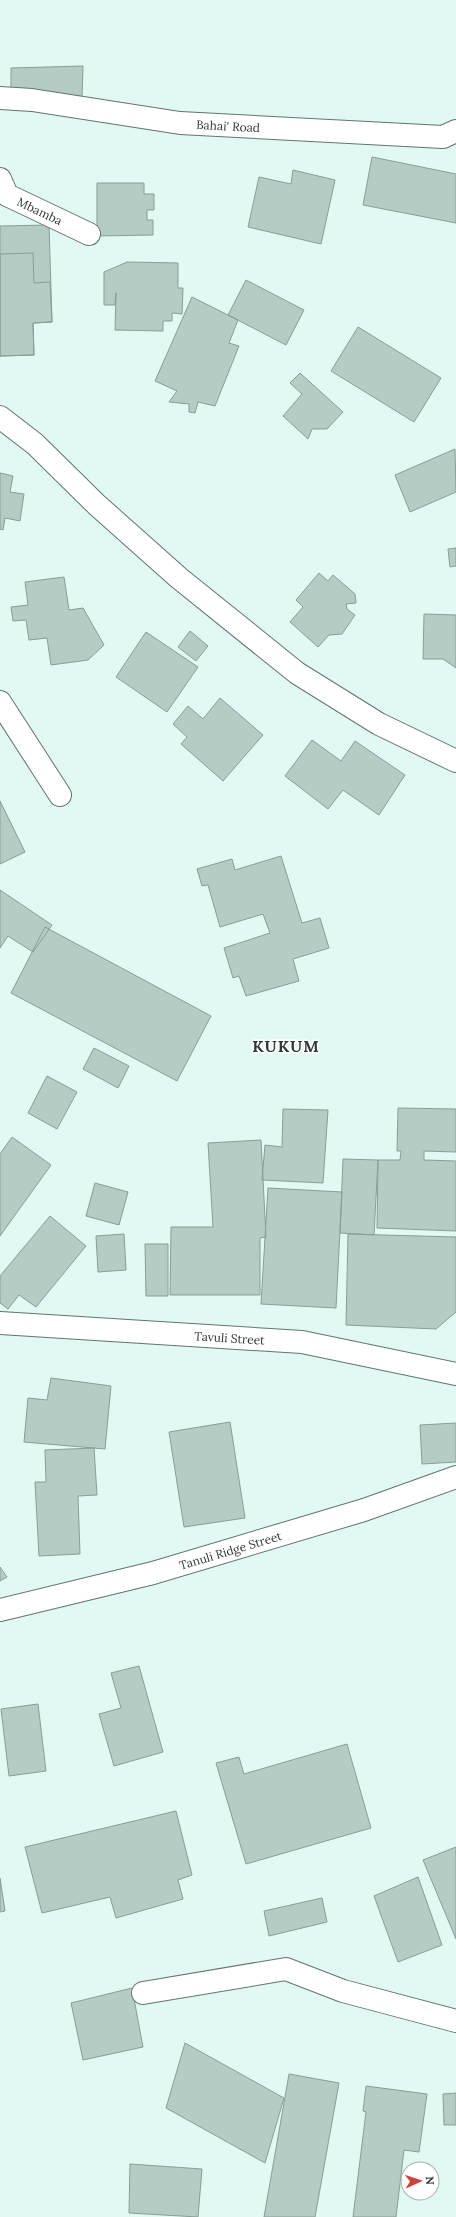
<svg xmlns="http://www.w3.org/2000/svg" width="456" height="2217" viewBox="0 0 456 2217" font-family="Lora,serif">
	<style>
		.building { fill: #b5ccc5; stroke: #879d96 }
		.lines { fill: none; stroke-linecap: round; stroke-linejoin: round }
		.street-casing { stroke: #60756f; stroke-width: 24 }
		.street { stroke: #fff; stroke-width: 22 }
		.labels { text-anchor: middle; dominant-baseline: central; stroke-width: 3; stroke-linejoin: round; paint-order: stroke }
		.street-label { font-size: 12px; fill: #2f3836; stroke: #fff }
		.district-label { font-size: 16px; font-weight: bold; letter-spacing: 1px; fill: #2f3836; stroke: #fff }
	</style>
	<rect width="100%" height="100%" fill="#e1f9f2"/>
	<path class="building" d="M 83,66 L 82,99 L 11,98 L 11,68 Z
		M 372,157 L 456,174 L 456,223 L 363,205 Z
		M 293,170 L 335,180 L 321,244 L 248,227 L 259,177 L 291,184 Z
		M 97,183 L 144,183 L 144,194 L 154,194 L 154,210 L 147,210 L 147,220 L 153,220 L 153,235 L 97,236 Z
		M 49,225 L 52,322 L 33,323 L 34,355 L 0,356 L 0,226 Z
		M 33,253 L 34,283 L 50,282 L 52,322 L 33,323 L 34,355 L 0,356 L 0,254 Z
		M 127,262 L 178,263 L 178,288 L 183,288 L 182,314 L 172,313 L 172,321 L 163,321 L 163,331 L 115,330 L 116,293 L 115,305 L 104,305 L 104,272 Z
		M 246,280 L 304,310 L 286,345 L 228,315 Z
		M 192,297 L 238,320 L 229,343 L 239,346 L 215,406 L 198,402 L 195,413 L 189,412 L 189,404 L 169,402 L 177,391 L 155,381 Z
		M 358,327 L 441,378 L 414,422 L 331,371 Z
		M 300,373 L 343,412 L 327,429 L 312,429 L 308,439 L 283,416 L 302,394 L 290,383 Z
		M 455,449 L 456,492 L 410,512 L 395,475 Z
		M 0,473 L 13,476 L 10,492 L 24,494 L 20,521 L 5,518 L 3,530 L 0,529 Z
		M 456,548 L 456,566 L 450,567 L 448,549 Z
		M 319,573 L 328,581 L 333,575 L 355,594 L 356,603 L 346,604 L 347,609 L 355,615 L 342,634 L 329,635 L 318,647 L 290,622 L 303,607 L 296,600 Z
		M 64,577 L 69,610 L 83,608 L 104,645 L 88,660 L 51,665 L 47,638 L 29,640 L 26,620 L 13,621 L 11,607 L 28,605 L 25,582 Z
		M 424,614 L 456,615 L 456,668 L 443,659 L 423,659 Z
		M 190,631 L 208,646 L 196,661 L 178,647 Z
		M 146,632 L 198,667 L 167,712 L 116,677 Z
		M 220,698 L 263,735 L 223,781 L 181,744 L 187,737 L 173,724 L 188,706 L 203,719 Z
		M 312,740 L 341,761 L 355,741 L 405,775 L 379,815 L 343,790 L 328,809 L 285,776 Z
		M 0,801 L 25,852 L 0,864 Z
		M 281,856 L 302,923 L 320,918 L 329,948 L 293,959 L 299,981 L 246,996 L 239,976 L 233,978 L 224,948 L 270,933 L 263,914 L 220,927 L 208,885 L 202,886 L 197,869 L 232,859 L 235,870 Z
		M 0,890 L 52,925 L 33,952 L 8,936 L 0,948 Z
		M 45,927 L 211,1016 L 177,1081 L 11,993 Z
		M 94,1048 L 129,1066 L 118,1088 L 83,1069 Z
		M 47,1076 L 77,1092 L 57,1129 L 28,1113 Z
		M 398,1108 L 456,1109 L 456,1152 L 424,1151 L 424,1160 L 456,1161 L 456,1231 L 377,1228 L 378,1160 L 400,1160 L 401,1151 L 397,1151 Z
		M 283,1109 L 328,1110 L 323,1183 L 262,1180 L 265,1145 L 282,1147 Z
		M 12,1137 L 51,1165 L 0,1236 L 0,1154 Z
		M 261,1140 L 266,1237 L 260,1238 L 260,1295 L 170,1295 L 171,1227 L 213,1227 L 208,1143 Z
		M 343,1159 L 378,1160 L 374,1235 L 340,1233 Z
		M 95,1183 L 128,1192 L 119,1225 L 86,1216 Z
		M 268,1188 L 342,1192 L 336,1308 L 261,1304 Z
		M 50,1216 L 86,1246 L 36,1307 L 19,1295 L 8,1309 L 0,1303 L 0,1276 Z
		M 124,1234 L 126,1270 L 98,1272 L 96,1236 Z
		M 348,1234 L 456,1237 L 456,1312 L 436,1329 L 346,1325 Z
		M 145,1244 L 168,1244 L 168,1296 L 146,1296 Z
		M 51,1378 L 111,1386 L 105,1449 L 24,1442 L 28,1398 L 47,1400 Z
		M 230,1422 L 245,1518 L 184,1527 L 169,1432 Z
		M 456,1423 L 456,1462 L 422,1464 L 420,1425 Z
		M 94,1448 L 97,1495 L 78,1496 L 80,1554 L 39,1556 L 35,1482 L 46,1482 L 45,1450 Z
		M 0,1567 L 7,1577 L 0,1581 Z
		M 139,1666 L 163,1752 L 114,1766 L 99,1714 L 121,1708 L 111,1673 Z
		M 38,1704 L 46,1771 L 9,1776 L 1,1709 Z
		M 347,1744 L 371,1828 L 246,1864 L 216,1763 L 239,1757 L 244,1774 Z
		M 176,1811 L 192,1875 L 178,1880 L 183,1899 L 116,1918 L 110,1897 L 42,1913 L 25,1847 Z
		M 456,1847 L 456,1939 L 423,1860 Z
		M 418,1877 L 442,1945 L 398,1962 L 374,1896 Z
		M 0,1878 L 5,1911 L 0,1912 Z
		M 322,1898 L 327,1922 L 269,1936 L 264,1911 Z
		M 132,1988 L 143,2047 L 83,2060 L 71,2003 Z
		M 185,2043 L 284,2098 L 265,2163 L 166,2108 Z
		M 289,2074 L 339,2083 L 315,2217 L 264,2217 Z
		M 366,2086 L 427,2094 L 419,2152 L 404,2150 L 396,2217 L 353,2217 L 366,2112 L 363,2111 Z
		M 456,2093 L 456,2125 L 444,2125 L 443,2094 Z
		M 130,2164 L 202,2169 L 198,2217 L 129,2213 Z"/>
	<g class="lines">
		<defs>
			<g id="street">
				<path id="s1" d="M 0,98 L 32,100 L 180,123 L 443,137 L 456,131"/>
				<path id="s2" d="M 0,179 L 7,195 L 89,234"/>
				<path d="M 0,417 L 35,444 L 97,505 L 179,578 L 297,673 L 379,724 L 456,761"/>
				<path d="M 0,702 L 60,795"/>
				<path id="s3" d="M 0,1323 L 302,1342 L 456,1374"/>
				<path id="s4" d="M 0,1610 L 153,1573 L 364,1510 L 456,1477"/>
				<path d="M 143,1993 L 286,1969 L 343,1991 L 456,2021"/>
			</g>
		</defs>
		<use href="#street" class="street-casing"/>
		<use href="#street" class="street"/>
	</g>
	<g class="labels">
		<g class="street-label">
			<text stroke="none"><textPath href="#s1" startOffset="230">Bahai' Road</textPath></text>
			<text stroke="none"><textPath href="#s2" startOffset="54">Mbamba</textPath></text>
			<text stroke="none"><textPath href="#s3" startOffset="230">Tavuli Street</textPath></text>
			<text stroke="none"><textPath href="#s4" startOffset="238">Tanuli Ridge Street</textPath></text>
		</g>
		<g class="district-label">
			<text x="286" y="1046">KUKUM</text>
		</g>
	</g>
	<g transform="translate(420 2181) rotate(87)"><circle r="19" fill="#ffffff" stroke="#acafaf"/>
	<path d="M0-3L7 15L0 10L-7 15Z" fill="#d0413f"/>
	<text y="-6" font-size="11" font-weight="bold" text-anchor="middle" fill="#2f3836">N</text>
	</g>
</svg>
